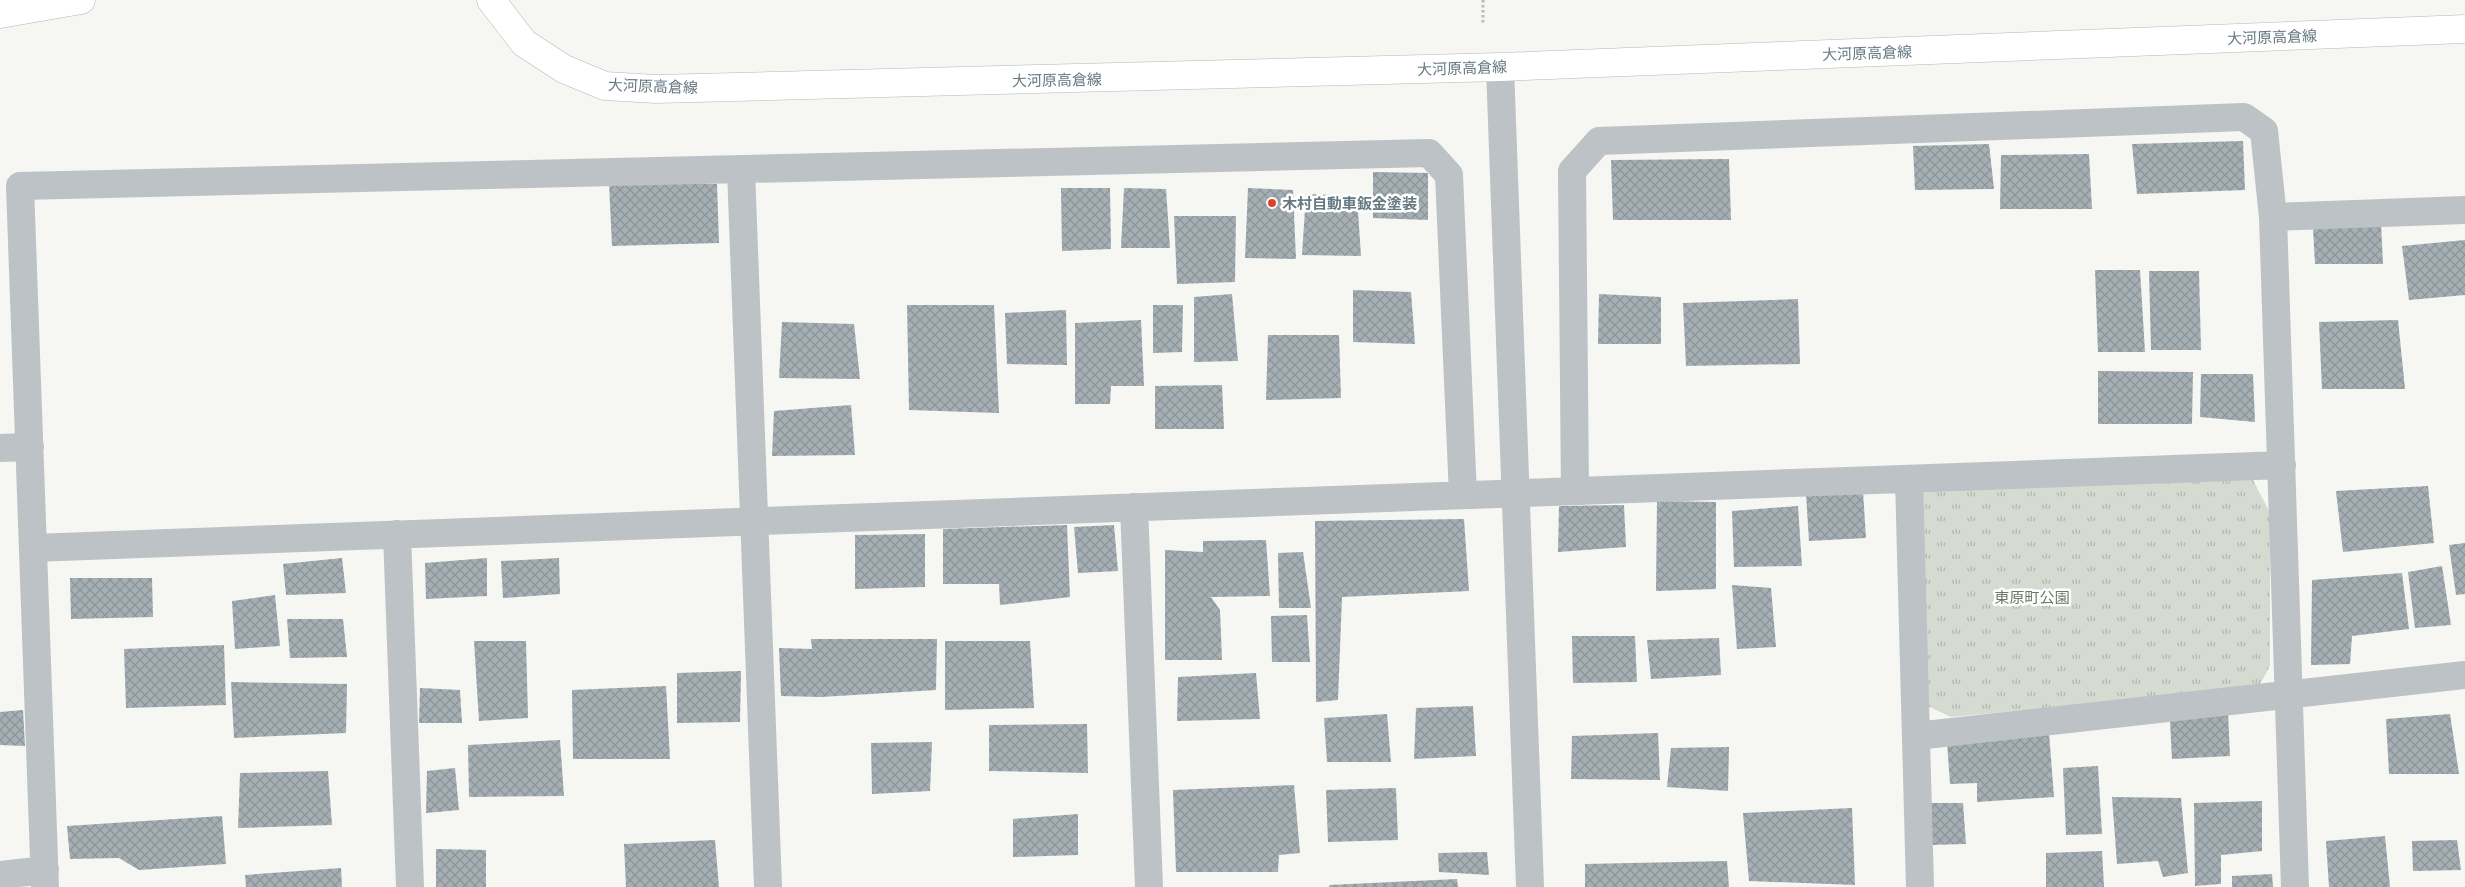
<svg xmlns="http://www.w3.org/2000/svg" width="2465" height="887" viewBox="0 0 2465 887" font-family="Poppins,'Noto Sans JP',sans-serif">
	<style>
		.park { fill: url(#park-tufts) }
		.building { fill: url(#building-cross-hatch) }
		.lines { fill: none; stroke-linecap: round; stroke-linejoin: round }
		.secondary-casing { stroke: #b1b8bb; stroke-width: 29 }
		.trunk-casing { stroke: #b0b5b8; stroke-width: 29 }
		.path { stroke: #b9bcbe; stroke-width: 3; stroke-dasharray: 2.5 2.5; stroke-linecap: butt }
		.minor { stroke: #bcc2c5; stroke-width: 28 }
		.tertiary { stroke: #bcc2c5; stroke-width: 28 }
		.secondary { stroke: #fff; stroke-width: 28 }
		.trunk { stroke: #fff; stroke-width: 28 }
		.poi-dot { fill: #de432a; stroke: #fff; stroke-width: 2 }
		.labels { text-anchor: middle; dominant-baseline: central; stroke-width: 5; stroke-linejoin: round; paint-order: stroke }
		.street-label { font-size: 15px; fill: #667983; stroke: #fff }
		.poi-label { font-size: 15px; font-weight: bold; fill: #667983; stroke: #fff; text-anchor: start }
		.park-label { font-size: 15px; fill: #6b7a64; stroke: #fff }
	</style>
	<defs>
		<pattern id="park-tufts" width="24" height="20" patternUnits="userSpaceOnUse" patternTransform="scale(1.25)"><rect width="24" height="20" fill="#d6dbd2"/><path d="M3 7l-1-3M5 7V3M7 7l1-3M15 17l-1-3M17 17v-4M19 17l1-3" fill="none" stroke="#b1b6b0"/></pattern>
		<pattern id="building-cross-hatch" width="8" height="8" patternUnits="userSpaceOnUse" patternTransform="scale(1.25)"><rect width="8" height="8" fill="#a6b0b4"/><path d="M0 0l8 8M0 8l8-8" fill="none" stroke="#8b9498"/></pattern>
	</defs>
	<rect width="100%" height="100%" fill="#f6f6f3"/>
	<path class="park" d="M 2251,476 L 2270,513 L 2270,666 L 2258,688 L 1951,717 L 1923,704 L 1917,506 L 1925,489 Z"/>
	<path class="building" d="M 2243,141 L 2245,190 L 2137,194 L 2132,144 Z
		M 1989,144 L 1994,189 L 1915,190 L 1913,146 Z
		M 2089,154 L 2092,209 L 2000,209 L 2001,155 Z
		M 1729,159 L 1731,220 L 1613,220 L 1611,160 Z
		M 1373,172 L 1428,173 L 1428,220 L 1373,218 Z
		M 609,183 L 717,184 L 719,243 L 612,246 Z
		M 1061,188 L 1110,188 L 1111,249 L 1062,251 Z
		M 1124,188 L 1166,189 L 1170,248 L 1121,248 Z
		M 1248,188 L 1293,190 L 1296,259 L 1245,258 Z
		M 1306,194 L 1357,196 L 1361,256 L 1302,255 Z
		M 1174,216 L 1236,216 L 1235,282 L 1177,284 Z
		M 2381,224 L 2383,264 L 2315,264 L 2313,228 Z
		M 2465,240 L 2465,295 L 2409,300 L 2402,246 Z
		M 2095,270 L 2140,270 L 2145,352 L 2098,352 Z
		M 2149,271 L 2199,271 L 2201,350 L 2151,350 Z
		M 1353,290 L 1411,292 L 1415,344 L 1353,342 Z
		M 1232,294 L 1238,361 L 1194,362 L 1194,297 Z
		M 1599,294 L 1661,297 L 1661,344 L 1598,344 Z
		M 1798,299 L 1800,364 L 1686,366 L 1683,303 Z
		M 907,305 L 994,305 L 999,413 L 909,410 Z
		M 1153,305 L 1183,305 L 1182,352 L 1153,353 Z
		M 1066,310 L 1067,365 L 1007,364 L 1005,313 Z
		M 1141,320 L 1144,386 L 1111,386 L 1110,404 L 1075,404 L 1075,323 Z
		M 2398,320 L 2405,389 L 2322,389 L 2319,322 Z
		M 782,322 L 854,324 L 860,379 L 779,378 Z
		M 1268,335 L 1339,335 L 1341,398 L 1266,400 Z
		M 2098,371 L 2193,372 L 2192,424 L 2098,424 Z
		M 2201,374 L 2253,374 L 2255,422 L 2200,417 Z
		M 1222,385 L 1224,429 L 1155,429 L 1155,386 Z
		M 851,405 L 855,455 L 772,456 L 774,411 Z
		M 2428,486 L 2434,543 L 2343,552 L 2336,491 Z
		M 1863,491 L 1866,538 L 1809,541 L 1806,494 Z
		M 1657,501 L 1716,502 L 1716,589 L 1656,591 Z
		M 1624,505 L 1626,547 L 1558,552 L 1559,506 Z
		M 1798,506 L 1802,566 L 1734,567 L 1732,511 Z
		M 1464,519 L 1469,591 L 1342,597 L 1338,700 L 1316,702 L 1315,521 Z
		M 1067,525 L 1070,597 L 1000,605 L 999,584 L 943,584 L 943,529 Z
		M 1114,525 L 1118,571 L 1078,573 L 1074,527 Z
		M 925,534 L 925,587 L 855,589 L 855,535 Z
		M 1266,540 L 1270,596 L 1211,597 L 1220,610 L 1222,660 L 1165,660 L 1165,550 L 1203,552 L 1203,541 Z
		M 2465,543 L 2465,594 L 2456,595 L 2449,545 Z
		M 1303,552 L 1311,608 L 1279,608 L 1278,553 Z
		M 342,558 L 346,593 L 286,595 L 283,564 Z
		M 487,558 L 487,596 L 426,599 L 425,563 Z
		M 559,558 L 560,594 L 503,598 L 501,561 Z
		M 2442,566 L 2451,625 L 2415,628 L 2408,572 Z
		M 2402,573 L 2409,629 L 2352,636 L 2350,664 L 2311,665 L 2312,580 Z
		M 70,578 L 152,578 L 153,617 L 71,619 Z
		M 1732,585 L 1771,588 L 1776,647 L 1737,649 Z
		M 275,595 L 280,646 L 235,649 L 232,601 Z
		M 1307,615 L 1310,662 L 1272,662 L 1271,616 Z
		M 287,619 L 343,619 L 347,657 L 290,658 Z
		M 1572,636 L 1635,636 L 1637,682 L 1573,683 Z
		M 1719,638 L 1721,675 L 1651,679 L 1647,640 Z
		M 811,639 L 937,639 L 936,690 L 821,697 L 781,696 L 779,648 L 812,649 Z
		M 474,641 L 526,641 L 528,718 L 479,721 Z
		M 945,641 L 1030,641 L 1034,708 L 945,710 Z
		M 224,645 L 226,705 L 126,708 L 124,649 Z
		M 741,671 L 740,722 L 677,723 L 677,673 Z
		M 1256,673 L 1260,719 L 1177,721 L 1178,677 Z
		M 231,682 L 347,684 L 346,733 L 234,738 Z
		M 666,686 L 670,759 L 573,759 L 572,690 Z
		M 420,688 L 460,690 L 462,723 L 419,723 Z
		M 1473,706 L 1476,756 L 1414,759 L 1416,708 Z
		M 23,710 L 25,746 L 0,745 L 0,712 Z
		M 2228,712 L 2230,756 L 2172,759 L 2170,721 Z
		M 1387,714 L 1391,762 L 1327,762 L 1324,718 Z
		M 2450,714 L 2459,774 L 2389,774 L 2386,719 Z
		M 1087,724 L 1088,773 L 989,771 L 989,725 Z
		M 1658,733 L 1660,780 L 1571,779 L 1572,736 Z
		M 2049,733 L 2054,797 L 1977,802 L 1977,783 L 1950,784 L 1947,742 Z
		M 560,740 L 564,796 L 469,797 L 468,745 Z
		M 932,742 L 930,791 L 872,794 L 871,743 Z
		M 1729,747 L 1728,791 L 1667,787 L 1671,748 Z
		M 2098,766 L 2102,834 L 2066,835 L 2063,768 Z
		M 455,768 L 459,810 L 426,813 L 427,771 Z
		M 328,771 L 332,825 L 238,828 L 240,773 Z
		M 1294,785 L 1300,853 L 1279,855 L 1278,872 L 1176,872 L 1173,790 Z
		M 1396,788 L 1398,840 L 1328,842 L 1326,790 Z
		M 2112,797 L 2181,798 L 2188,873 L 2163,877 L 2158,861 L 2117,864 Z
		M 2262,801 L 2262,851 L 2221,855 L 2221,884 L 2195,886 L 2194,803 Z
		M 1928,803 L 1963,803 L 1966,844 L 1931,845 Z
		M 1852,808 L 1855,885 L 1749,881 L 1743,813 Z
		M 1078,814 L 1078,855 L 1013,857 L 1013,819 Z
		M 222,816 L 226,864 L 139,870 L 119,858 L 70,859 L 67,826 Z
		M 2385,836 L 2390,887 L 2329,887 L 2326,841 Z
		M 715,840 L 719,887 L 626,887 L 624,844 Z
		M 2457,840 L 2461,870 L 2413,871 L 2412,841 Z
		M 436,849 L 486,850 L 486,887 L 436,887 Z
		M 2102,851 L 2104,887 L 2046,887 L 2046,853 Z
		M 1487,852 L 1489,875 L 1439,872 L 1438,853 Z
		M 1727,861 L 1729,887 L 1585,887 L 1585,864 Z
		M 341,868 L 342,887 L 246,887 L 245,875 Z
		M 2272,874 L 2273,887 L 2232,887 L 2232,876 Z
		M 1457,879 L 1458,887 L 1329,887 L 1329,885 Z"/>
	<g class="lines">
		<defs>
			<path id="secondary" d="M 491,0 L 524,43 L 564,69 L 605,86 L 656,89 L 1500,67 L 2465,29"/>
			<path id="trunk" d="M 0,14 L 81,0"/>
		</defs>
		<use href="#secondary" class="secondary-casing"/>
		<use href="#trunk" class="trunk-casing"/>
		<path class="path" d="M 1483,0 L 1483,24"/>
		<path class="minor" d="M 741,170 L 768,887
			M 2273,217 L 2465,210
			M 0,448 L 30,447
			M 1909,479 L 1920,887
			M 1575,491 L 1572,171 L 1599,141 L 2244,117 L 2264,131 L 2273,217 L 2295,887
			M 1134,507 L 1149,887
			M 397,534 L 410,887
			M 33,548 L 2282,465
			M 1916,736 L 2465,675
			M 0,875 L 45,870
			M 45,887 L 20,186 L 1429,153 L 1449,175 L 1463,495"/>
		<path class="tertiary" d="M 1500,67 L 1530,887"/>
		<use href="#secondary" class="secondary"/>
		<use href="#trunk" class="trunk"/>
	</g>
	<circle class="poi-dot" cx="1272" cy="203" r="5"/>
	<g class="labels">
		<g class="street-label">
			<text transform="translate(2272 37) rotate(-2)">大河原高倉線</text>
			<text transform="translate(1867 53) rotate(-2)">大河原高倉線</text>
			<text transform="translate(1462 68) rotate(-2)">大河原高倉線</text>
			<text transform="translate(1057 80) rotate(-1)">大河原高倉線</text>
			<text transform="translate(653 86) rotate(2)">大河原高倉線</text>
		</g>
		<g class="poi-label">
			<text x="1282" y="203">木村自動車鈑金塗装</text>
		</g>
		<g class="park-label">
			<text x="2032" y="597">東原町公園</text>
		</g>
	</g>
</svg>
